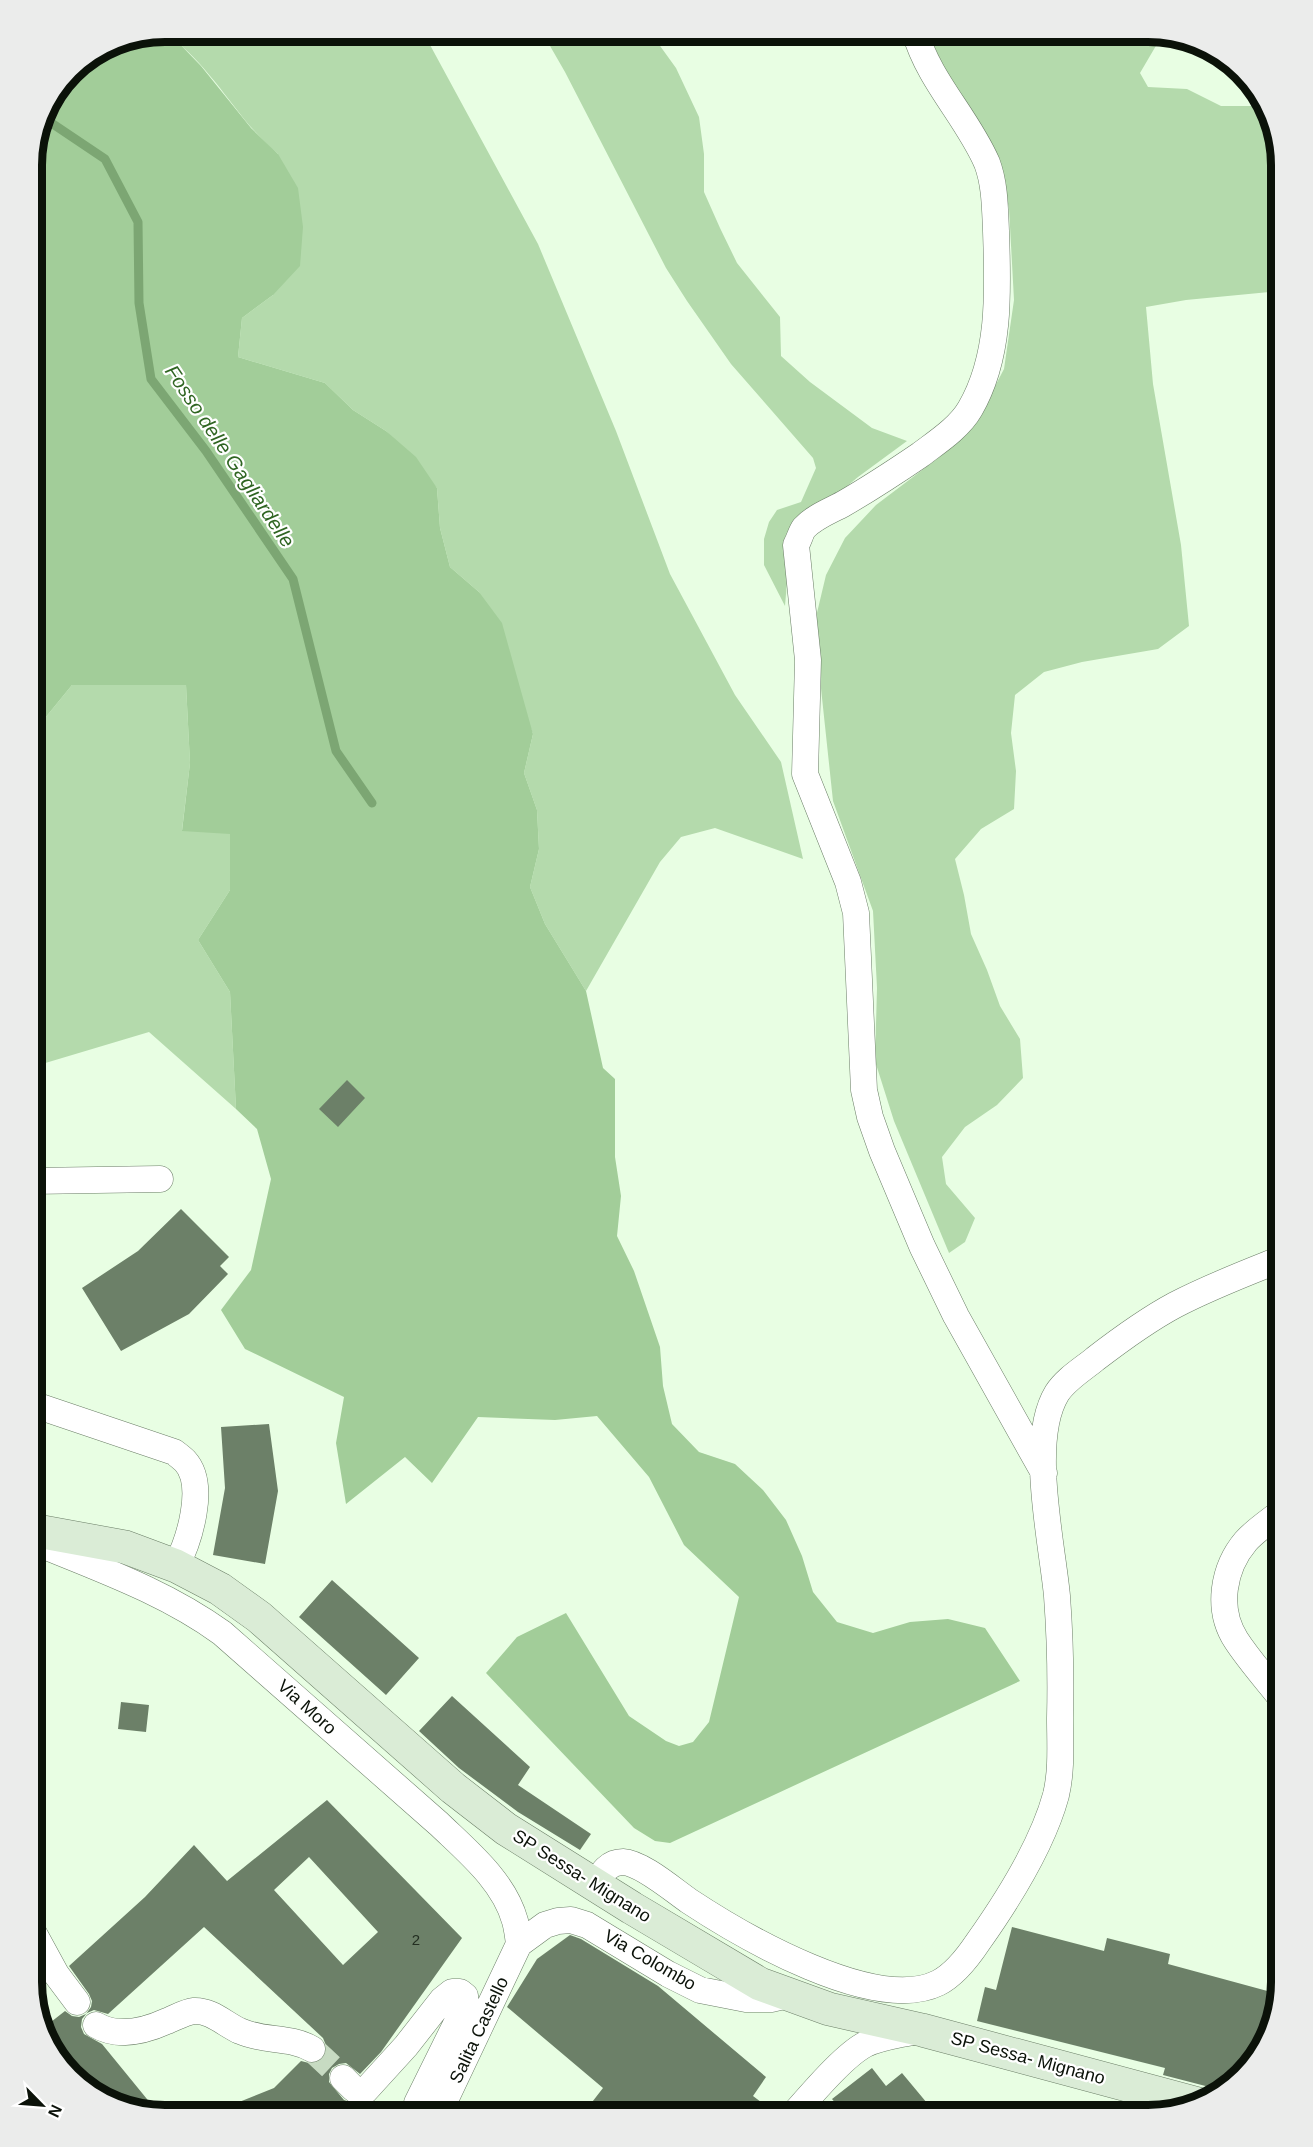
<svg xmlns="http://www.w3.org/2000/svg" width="1313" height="2147" viewBox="0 0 1313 2147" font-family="Helvetica,sans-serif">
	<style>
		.green { fill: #b4daac }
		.forest { fill: #a2cd99 }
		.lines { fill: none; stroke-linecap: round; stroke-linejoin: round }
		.stream { stroke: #7ca673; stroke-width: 9 }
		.building { fill: #6c8068; fill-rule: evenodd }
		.street-tunnel { stroke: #c7dbc2; stroke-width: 26; stroke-dasharray: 26 13; stroke-linecap: butt }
		.street-casing { stroke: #6b7e67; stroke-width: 27 }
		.secondary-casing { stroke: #6b7e67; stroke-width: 34 }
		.street { stroke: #fff; stroke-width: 26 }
		.secondary { stroke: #daecd6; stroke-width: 33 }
		.labels { text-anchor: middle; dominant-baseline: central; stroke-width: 4.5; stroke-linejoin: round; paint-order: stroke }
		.number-label { font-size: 15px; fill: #232e21 }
		.street-label { font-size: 18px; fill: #0b1209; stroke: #fff }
		.water-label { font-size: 20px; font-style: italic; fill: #2f6522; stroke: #fff }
		.rim { fill: none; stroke: #0b1209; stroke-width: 8 }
	</style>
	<rect width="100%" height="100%" fill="#e8fee3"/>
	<path class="green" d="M 164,32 L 423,32 L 538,244 L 616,431 L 670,574 L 735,695 L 781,762 L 803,859 L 715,828 L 681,837 L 660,862 L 586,991 L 545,924 L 530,887 L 539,849 L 537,810 L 524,773 L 533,734 L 479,592 L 450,567 L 440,528 L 437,488 L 386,431 L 353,410 L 325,383 L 238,357 L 242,318 L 273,295 L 278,154 C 268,145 258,135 249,125 C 223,93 198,55 164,32 Z
		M 539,32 L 650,32 L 676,68 L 699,117 L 704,154 L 704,192 L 720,228 L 737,263 L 780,317 L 781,356 L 810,382 L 872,428 L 907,441 L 858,477 L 791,533 L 785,606 L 764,565 L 764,539 L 769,522 L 777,510 L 801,502 L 816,468 L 813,458 L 731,364 L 687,301 L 666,268 L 565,72 L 546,39 Z
		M 930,32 L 1157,32 L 1172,37 L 1157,44 L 1140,73 L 1148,87 L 1187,89 L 1221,106 L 1260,106 L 1266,104 L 1281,165 L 1281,291 L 1186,300 L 1146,307 L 1153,384 L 1181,545 L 1189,626 L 1158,649 L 1082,662 L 1044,672 L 1015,695 L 1011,733 L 1016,771 L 1014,809 L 981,829 L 955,859 L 964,895 L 971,934 L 987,970 L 1000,1006 L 1020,1039 L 1023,1078 L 997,1105 L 965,1127 L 942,1157 L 946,1184 L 975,1218 L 965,1242 L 949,1253 L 894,1121 L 875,1061 L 877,988 L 873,911 L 833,801 L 820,679 L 816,617 L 826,575 L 845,538 L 876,505 L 946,452 L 981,413 L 1004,369 L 1014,300 L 1009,208 L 995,149 L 945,70 L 930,37 Z
		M 72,685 L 186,685 L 190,763 L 182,830 L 230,833 L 230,890 L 198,940 L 230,992 L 236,1109 L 149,1032 L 32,1067 L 32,734 Z"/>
	<path class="forest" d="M 164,32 L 174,38 L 201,66 L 251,128 L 278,154 L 298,188 L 303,227 L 300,266 L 273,295 L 242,318 L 238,357 L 325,383 L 353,410 L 386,431 L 416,457 L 437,488 L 440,528 L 450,567 L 479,592 L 502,623 L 533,734 L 524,773 L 537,810 L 539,849 L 530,887 L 545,924 L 586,991 L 603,1068 L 615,1079 L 615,1157 L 621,1196 L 617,1236 L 634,1271 L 660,1347 L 663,1386 L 672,1424 L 699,1452 L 735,1464 L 763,1490 L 786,1520 L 802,1556 L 813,1592 L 837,1622 L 873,1633 L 910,1622 L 948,1619 L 985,1628 L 1020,1681 L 670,1843 L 655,1841 L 634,1828 L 486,1673 L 517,1637 L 566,1613 L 629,1716 L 666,1741 L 679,1746 L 693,1742 L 709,1722 L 739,1597 L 684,1545 L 649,1477 L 597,1416 L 555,1420 L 478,1417 L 432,1483 L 405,1457 L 346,1504 L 336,1443 L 344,1397 L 245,1349 L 221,1310 L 251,1270 L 271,1179 L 257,1129 L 236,1109 L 230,992 L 198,940 L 230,890 L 230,834 L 182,831 L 190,763 L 186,685 L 72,685 L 32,734 L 32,157 L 42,114 L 71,70 L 114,42 Z"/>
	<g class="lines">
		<path class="stream" d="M 41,116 L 105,159 L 138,222 L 139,303 L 151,379 L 206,451 L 293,579 L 336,751 L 372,803"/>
	</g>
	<path class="building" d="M 347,1080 L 365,1098 L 338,1127 L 319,1109 Z
		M 181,1209 L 229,1257 L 220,1266 L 228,1274 L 189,1314 L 121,1351 L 82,1288 L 138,1251 Z
		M 269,1424 L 278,1491 L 265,1564 L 213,1555 L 225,1488 L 221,1427 Z
		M 332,1580 L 419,1658 L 386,1695 L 299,1617 Z
		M 452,1696 L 530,1767 L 518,1785 L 591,1834 L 580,1850 L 518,1812 L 459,1768 L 419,1731 Z
		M 121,1702 L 149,1705 L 146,1732 L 118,1729 Z
		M 327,1800 L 462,1938 L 381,2052 L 360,2074 L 346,2063 L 339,2064 L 332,2068 L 329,2074 L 329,2082 L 344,2100 L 362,2106 L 371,2104 L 387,2115 L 210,2115 L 209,2114 L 274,2088 L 301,2061 L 313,2064 L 321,2061 L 325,2056 L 327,2048 L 323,2038 L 204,1927 L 108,2014 L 94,2010 L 87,2013 L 82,2019 L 81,2027 L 84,2034 L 102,2044 L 160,2115 L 91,2093 L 45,2041 L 42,2029 L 65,2011 L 72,2016 L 79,2017 L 86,2014 L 91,2007 L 92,2001 L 89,1994 L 69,1966 L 145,1897 L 194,1845 L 227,1881 ZM 309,1857 L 378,1932 L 343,1965 L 274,1890 Z
		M 1012,1927 L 1104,1951 L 1107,1938 L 1170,1954 L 1168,1964 L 1278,1994 L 1259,2056 L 1221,2090 L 1163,2075 L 1165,2068 L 977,2021 L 985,1987 L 996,1990 Z
		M 570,1935 L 581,1939 L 658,1986 L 766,2077 L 753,2096 L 778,2115 L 582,2115 L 603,2088 L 507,2007 L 537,1959 Z
		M 872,2068 L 886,2086 L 902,2073 L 937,2115 L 845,2115 L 832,2099 Z"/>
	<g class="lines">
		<path class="street-tunnel" d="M 312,2049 L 343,2078"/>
		<defs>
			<path id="street" d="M 915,32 C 929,81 967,117 987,163 C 995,184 995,209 996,231 C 998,290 1001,356 970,409 C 959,428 937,442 920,455 C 895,472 869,489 843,504 C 830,511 814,517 804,528 C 801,532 799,540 796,545 L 808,660 L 805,774 L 848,882 L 856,913 L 864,1090 L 870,1117 L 882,1151 L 922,1246 L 956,1316 L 1044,1473
				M 32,1181 L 160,1179
				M 32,1404 L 174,1452 C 178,1455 182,1458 185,1461 C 207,1485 189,1541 176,1566
				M 32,1541 C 97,1568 164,1591 222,1633 L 439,1824 C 467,1851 504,1881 515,1921 C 517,1928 518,1936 519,1944
				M 1281,1698 C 1266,1679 1249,1660 1236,1640 C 1216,1609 1223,1568 1246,1541 C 1256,1530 1270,1521 1281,1512
				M 595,1885 C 602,1873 608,1862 623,1862 C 642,1863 673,1890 689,1901 C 742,1936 875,2014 938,1983 C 954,1975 968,1957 978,1942 C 1007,1901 1043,1843 1056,1795 C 1062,1770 1060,1743 1060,1718 C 1061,1677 1060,1636 1057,1596 C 1052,1542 1028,1440 1057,1393 C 1066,1379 1083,1369 1095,1359 C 1121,1339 1147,1320 1175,1305 C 1209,1287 1246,1273 1281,1259
				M 32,1930 L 56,1974 L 77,2002
				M 96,2025 C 118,2038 145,2031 167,2021 C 175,2018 185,2012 194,2011 C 211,2010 226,2025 240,2031 C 264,2042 290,2036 312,2049
				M 343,2078 L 354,2089 L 365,2091 L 406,2046 L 442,2000 L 452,1992 L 460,1992 L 465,1996 L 466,2004 L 417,2103 L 421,2115
				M 438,2115 L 519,1944 L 545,1925 L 558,1921 L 571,1920 L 587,1925 L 668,1974 L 700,1990 L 746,1999 L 771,1999 L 788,1995
				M 793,2115 C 810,2096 844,2055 866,2044 C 881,2037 899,2035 916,2031"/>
			<path id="secondary" d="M 32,1530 L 125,1547 L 176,1566 L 220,1589 L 259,1617 L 453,1788 L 506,1829 L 632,1908 L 760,1984 L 829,2009 L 922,2030 L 1198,2104"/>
		</defs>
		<use href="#street" class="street-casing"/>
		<use href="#secondary" class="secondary-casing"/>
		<use href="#street" class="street"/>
		<use href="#secondary" class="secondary"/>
	</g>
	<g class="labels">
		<g class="number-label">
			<text x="416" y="1939">2</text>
		</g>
		<g class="street-label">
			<text transform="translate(307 1707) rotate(42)">Via Moro</text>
			<text transform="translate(582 1876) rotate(32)">SP Sessa- Mignano</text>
			<text transform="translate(650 1960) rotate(30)">Via Colombo</text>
			<text transform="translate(479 2030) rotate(-65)">Salita Castello</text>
			<text transform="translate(1028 2058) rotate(15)">SP Sessa- Mignano</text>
		</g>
		<g class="water-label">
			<text transform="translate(230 456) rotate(56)">Fosso delle Gagliardelle</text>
		</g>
	</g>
	<path d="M0 0H1313V2147H0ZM165 42H1148A123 123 0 0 1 1271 165V1982A123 123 0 0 1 1148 2105H165A123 123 0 0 1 42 1982V165A123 123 0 0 1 165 42Z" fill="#ebeceb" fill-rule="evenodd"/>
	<path class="rim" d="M165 42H1148A123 123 0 0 1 1271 165V1982A123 123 0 0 1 1148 2105H165A123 123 0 0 1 42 1982V165A123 123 0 0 1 165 42Z"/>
	<g transform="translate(42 2105) rotate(115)" stroke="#ffffff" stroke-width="4.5" paint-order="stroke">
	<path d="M0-4.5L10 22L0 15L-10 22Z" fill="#0b1209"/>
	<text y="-9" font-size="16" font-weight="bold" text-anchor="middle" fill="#0b1209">N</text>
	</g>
</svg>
